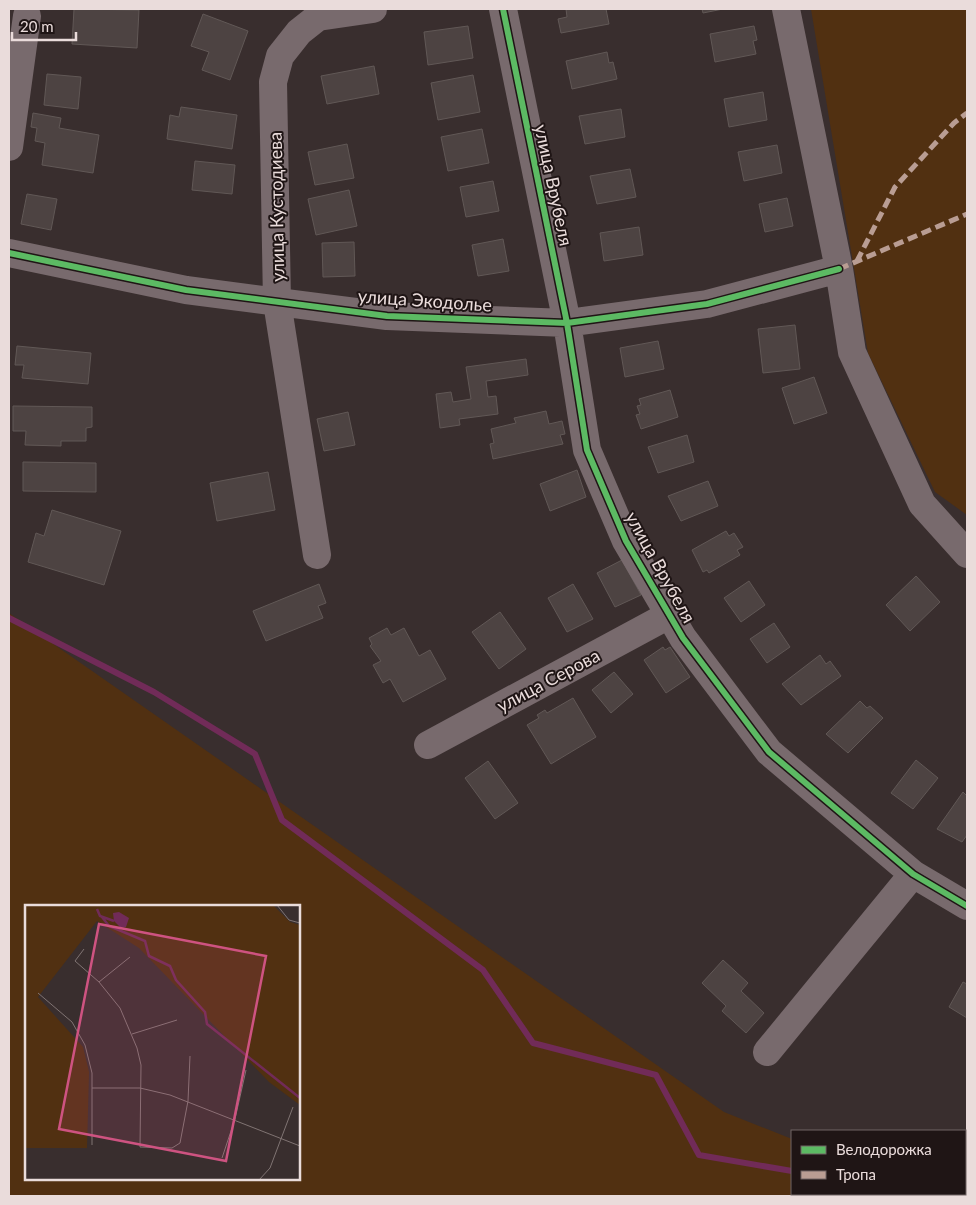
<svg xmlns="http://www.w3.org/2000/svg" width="976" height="1205" viewBox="0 0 976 1205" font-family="Lato,sans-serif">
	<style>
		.green { fill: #513011; fill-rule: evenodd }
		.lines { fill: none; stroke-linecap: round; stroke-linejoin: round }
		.stream { stroke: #712b58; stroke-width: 6 }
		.building { fill: #4d4342; stroke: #615856 }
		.minor { stroke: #786a6d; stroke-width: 28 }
		.quiet { stroke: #b99d93; stroke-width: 5; stroke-dasharray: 10 5; stroke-linecap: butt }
		.cycleway-casing { stroke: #1f1515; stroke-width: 9 }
		.cycleway { stroke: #5cba63; stroke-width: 6 }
		.labels { text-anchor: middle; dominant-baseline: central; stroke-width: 4; stroke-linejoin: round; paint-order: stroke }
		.street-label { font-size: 18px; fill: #eadcdb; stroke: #1f1515 }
		.inset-river { fill: none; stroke: #712b58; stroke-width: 2.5 }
		.inset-road { fill: none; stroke: #807473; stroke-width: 1 }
		.view { fill: #ce5381; fill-opacity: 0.15; stroke: #ce5381; stroke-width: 2.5 }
		.inset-edge { fill: none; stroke: #eadcdb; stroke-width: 2.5 }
	</style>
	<rect width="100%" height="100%" fill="#392e2e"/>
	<path class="green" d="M 811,9 L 967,9 L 967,515 L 935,492 L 868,353 Z
		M 9,613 L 724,1112 L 792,1139 L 792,1194 L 934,1194 L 940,1196 L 9,1196 ZM 26,906 L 299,906 L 299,1179 L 26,1179 Z"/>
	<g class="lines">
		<path class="stream" d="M 9,618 L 154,692 L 255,754 L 282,820 L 483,970 L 533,1043 L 656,1075 L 699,1155 L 792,1171
			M 888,1194 L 898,1196"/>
	</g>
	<path class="building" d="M 74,9 L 139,10 L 137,48 L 72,44 Z
		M 566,9 L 606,9 L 609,24 L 561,33 L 558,19 L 567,17 Z
		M 702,9 L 723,9 L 703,13 Z
		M 203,14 L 248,31 L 230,80 L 202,70 L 209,52 L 191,46 Z
		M 468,26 L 473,58 L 428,65 L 424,32 Z
		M 754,26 L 757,40 L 753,41 L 756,54 L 715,62 L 710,34 Z
		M 607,52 L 609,63 L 613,62 L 617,79 L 572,89 L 566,61 Z
		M 374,66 L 379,94 L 327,104 L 321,76 Z
		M 47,74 L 81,77 L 78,109 L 44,105 Z
		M 473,75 L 480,112 L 438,120 L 431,83 Z
		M 763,92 L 767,120 L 729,127 L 724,99 Z
		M 181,107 L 237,115 L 232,149 L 167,139 L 170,115 L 179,117 Z
		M 621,109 L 625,137 L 585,144 L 579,116 Z
		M 33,113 L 61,118 L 59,128 L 99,135 L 93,173 L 42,165 L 45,143 L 35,141 L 37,128 L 31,127 Z
		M 482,129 L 489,163 L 448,171 L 441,137 Z
		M 347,144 L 354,178 L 315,185 L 308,152 Z
		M 777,145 L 782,173 L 744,181 L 738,152 Z
		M 195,161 L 235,165 L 232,194 L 192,190 Z
		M 630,169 L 636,197 L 597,204 L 590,176 Z
		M 493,181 L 499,211 L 466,217 L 460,187 Z
		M 349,190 L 357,226 L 316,235 L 308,199 Z
		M 27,194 L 57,199 L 51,230 L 21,224 Z
		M 787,198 L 793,226 L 765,232 L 759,204 Z
		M 639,227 L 643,255 L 604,261 L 600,233 Z
		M 503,239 L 509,271 L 478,276 L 472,245 Z
		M 354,242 L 355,276 L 323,277 L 322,243 Z
		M 795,325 L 800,369 L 763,373 L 758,329 Z
		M 658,341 L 664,369 L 625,377 L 620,348 Z
		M 17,346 L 91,353 L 88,384 L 22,378 L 24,365 L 15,365 Z
		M 526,359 L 528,375 L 486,381 L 488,397 L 496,396 L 498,414 L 459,419 L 460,425 L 440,428 L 436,394 L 451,392 L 453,402 L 471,399 L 466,367 Z
		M 814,377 L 827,413 L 794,424 L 782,388 Z
		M 670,390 L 678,417 L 641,429 L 636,415 L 640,414 L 637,406 L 641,405 L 639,399 Z
		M 13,406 L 92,407 L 92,427 L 86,428 L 86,441 L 61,441 L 61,446 L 25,445 L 26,431 L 13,431 Z
		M 546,411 L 549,424 L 562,421 L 565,434 L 560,435 L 563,444 L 493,459 L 490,444 L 494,443 L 491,429 L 516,423 L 514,418 Z
		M 348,412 L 355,445 L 324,451 L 317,419 Z
		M 687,435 L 694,462 L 658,473 L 648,447 Z
		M 23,462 L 96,463 L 96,492 L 23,491 Z
		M 577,470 L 586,497 L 550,511 L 540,484 Z
		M 268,472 L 275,510 L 217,521 L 210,483 Z
		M 708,481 L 718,506 L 681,521 L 668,496 Z
		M 52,510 L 121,531 L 104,585 L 28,562 L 36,533 L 44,536 Z
		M 726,531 L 729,536 L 734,533 L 743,547 L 737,550 L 740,555 L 709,573 L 707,570 L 703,572 L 692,550 Z
		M 622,560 L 641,595 L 615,607 L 597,573 Z
		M 916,576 L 940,602 L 910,631 L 886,605 Z
		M 749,581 L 765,605 L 741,622 L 724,598 Z
		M 319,584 L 326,603 L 318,606 L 323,618 L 266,641 L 253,611 Z
		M 573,584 L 593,619 L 567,632 L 548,598 Z
		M 500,612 L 526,649 L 499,669 L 472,632 Z
		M 774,623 L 790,647 L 767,663 L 750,639 Z
		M 387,628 L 391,635 L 404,628 L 419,656 L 430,650 L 446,679 L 403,702 L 390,679 L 383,683 L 373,665 L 381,661 L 370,646 L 372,644 L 369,638 Z
		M 663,647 L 665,650 L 670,647 L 690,677 L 666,693 L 644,660 Z
		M 820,655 L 826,664 L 830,661 L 841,676 L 801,705 L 782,684 Z
		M 614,672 L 633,694 L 611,713 L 592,690 Z
		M 573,698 L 596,737 L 551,764 L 527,725 L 539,718 L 537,715 L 545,710 L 547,713 Z
		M 860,701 L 867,708 L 870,706 L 883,718 L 848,753 L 826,734 Z
		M 916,760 L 938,778 L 913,809 L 891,793 Z
		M 488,761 L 518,803 L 495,819 L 465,778 Z
		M 963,792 L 967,796 L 967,835 L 962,842 L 937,829 Z
		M 723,960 L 748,983 L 741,991 L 764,1013 L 746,1033 L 722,1011 L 726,1006 L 702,983 Z
		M 963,982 L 967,984 L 967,1018 L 949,1007 Z"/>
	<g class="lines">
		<path class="minor" d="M 503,9 L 567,323 L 587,450 L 626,541 L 683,638 L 769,752 L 913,874 L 967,906
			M 786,9 L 839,269 L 852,352 L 922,504 L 967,554
			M 9,147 L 27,16
			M 9,253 L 186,290 L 387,316 L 567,323 L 707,304 L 839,269
			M 317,555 L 277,302 L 273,82 L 280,56 L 299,32 L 318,17 L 373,9
			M 428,745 L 669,615
			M 767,1052 L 913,874"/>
		<path class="quiet" d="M 857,261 L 895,187 L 954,123 L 967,113
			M 839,269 L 967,214"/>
		<defs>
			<path id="cycleway" d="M 503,9 L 567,323 L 587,450 L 626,541 L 683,638 L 769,752 L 913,874 L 967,906
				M 9,253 L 186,290 L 387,316 L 567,323 L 707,304 L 839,269"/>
		</defs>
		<use href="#cycleway" class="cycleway-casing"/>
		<use href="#cycleway" class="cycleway"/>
	</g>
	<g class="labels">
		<g class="street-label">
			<text transform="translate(554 185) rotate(78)">улица Врубеля</text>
			<text transform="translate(276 207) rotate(-91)">улица Кустодиева</text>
			<text transform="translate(425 300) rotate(4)">улица Экодолье</text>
			<text transform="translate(661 567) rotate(61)">улица Врубеля</text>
			<text transform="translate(548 680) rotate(-28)">улица Серова</text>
		</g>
	</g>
	<g transform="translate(25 905)">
		<rect width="275" height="275" fill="#392e2e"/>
		<path d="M 0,0 L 248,0 L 265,17 L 275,20 L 275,200 L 244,177 L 114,43 L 72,16 L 13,92 L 58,142 L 64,167 L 62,243 L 0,243 Z" fill="#513011"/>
		<path d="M 94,7 L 104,13 L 101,22 L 96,23 L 89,16 L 88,8 Z" fill="#712b58"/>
		<path class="inset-river" d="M 72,4 L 75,11 L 89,16M 77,12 L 84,21 L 120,36 L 124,51 L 145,61 L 151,75 L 180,107 L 182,119 L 275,193"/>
		<path class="inset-road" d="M 252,0 L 264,15 L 275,18M 59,44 L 50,56 L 74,77 L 95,103 L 112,143 L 116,160 L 115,242 L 147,243 L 155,238 L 163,196 L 165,151M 74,77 L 105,52M 13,88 L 47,117 L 60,140 L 67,168 L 67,240M 107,129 L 152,115M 67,183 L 115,183 L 145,190 L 275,241M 197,253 L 210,214 L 221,165M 234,275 L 245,263 L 268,202"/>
		<path class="view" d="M 74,19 L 241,51 L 201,256 L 34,224 Z"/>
		<rect width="275" height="275" class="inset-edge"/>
	</g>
	<rect width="976" height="1205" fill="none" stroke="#eadcdb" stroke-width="20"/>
	<rect x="791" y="1130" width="175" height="65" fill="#1f1515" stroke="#706564"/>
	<rect x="801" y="1146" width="25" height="8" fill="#5cba63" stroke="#706564"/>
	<text x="836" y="1155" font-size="15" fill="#eadcdb">Велодорожка</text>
	<rect x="801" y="1171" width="25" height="8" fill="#b99d93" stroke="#706564"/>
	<text x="836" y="1180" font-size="15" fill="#eadcdb">Тропа</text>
	<path d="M12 32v8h64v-8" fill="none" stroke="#eadcdb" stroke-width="2.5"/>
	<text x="20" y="32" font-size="15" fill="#eadcdb" stroke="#1f1515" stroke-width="4" paint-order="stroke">20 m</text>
</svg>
